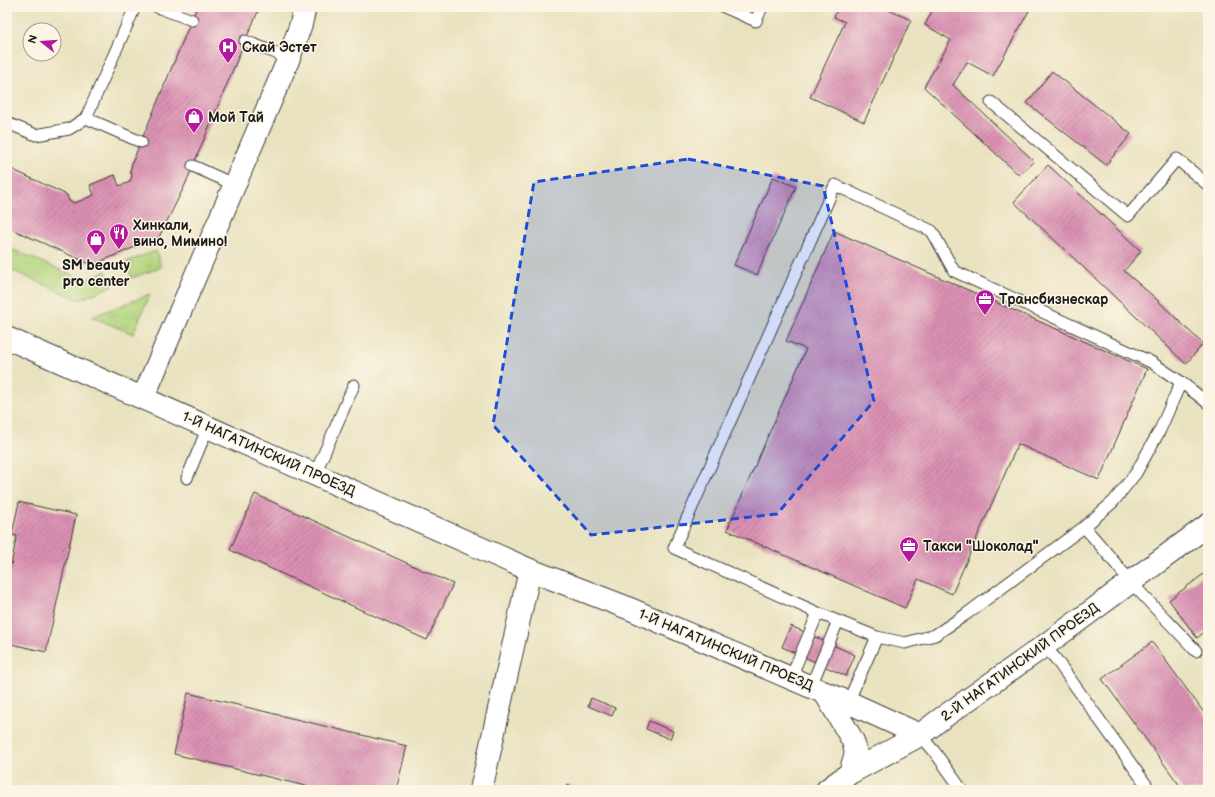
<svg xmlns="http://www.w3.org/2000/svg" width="1215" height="797" viewBox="0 0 1215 797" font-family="'Balsamiq Sans',sans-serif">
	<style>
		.grass { fill: url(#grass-tufts); stroke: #66784c }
		.building { fill: url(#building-hatch) }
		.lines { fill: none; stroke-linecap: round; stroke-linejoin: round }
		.lane-casing { stroke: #3b3a35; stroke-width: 13 }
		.street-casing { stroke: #3b3a35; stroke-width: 24 }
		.lane { stroke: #fff; stroke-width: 11 }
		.street { stroke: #fff; stroke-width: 22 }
		.marked { fill: #1d4ed8; fill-opacity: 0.2; stroke: #1d4ed8; stroke-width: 3; stroke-dasharray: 8 5; stroke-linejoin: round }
		.labels { text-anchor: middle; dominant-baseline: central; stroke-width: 3; stroke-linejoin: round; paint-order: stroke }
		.poi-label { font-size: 14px; font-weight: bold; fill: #1c1c1c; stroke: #fcf5e5; text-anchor: start }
		.street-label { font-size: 14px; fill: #1c1c1c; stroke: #fcf5e5 }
	</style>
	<defs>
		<pattern id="grass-tufts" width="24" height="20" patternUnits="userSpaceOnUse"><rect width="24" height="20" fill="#b1d47d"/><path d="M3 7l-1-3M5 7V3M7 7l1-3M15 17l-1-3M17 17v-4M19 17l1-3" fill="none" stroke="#98b56b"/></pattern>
		<pattern id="building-hatch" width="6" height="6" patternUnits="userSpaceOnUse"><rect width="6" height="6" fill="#da90b2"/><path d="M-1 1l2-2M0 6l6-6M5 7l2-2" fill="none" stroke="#b07590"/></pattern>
	</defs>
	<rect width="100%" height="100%" fill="#fcf5e5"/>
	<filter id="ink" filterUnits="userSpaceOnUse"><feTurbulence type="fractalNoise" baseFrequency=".025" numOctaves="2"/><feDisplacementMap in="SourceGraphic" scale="8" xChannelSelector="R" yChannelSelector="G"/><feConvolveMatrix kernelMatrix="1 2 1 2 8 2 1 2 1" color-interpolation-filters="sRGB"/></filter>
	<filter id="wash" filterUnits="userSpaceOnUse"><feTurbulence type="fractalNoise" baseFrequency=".012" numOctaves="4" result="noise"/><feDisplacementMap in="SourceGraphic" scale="16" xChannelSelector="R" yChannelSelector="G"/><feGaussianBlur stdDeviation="0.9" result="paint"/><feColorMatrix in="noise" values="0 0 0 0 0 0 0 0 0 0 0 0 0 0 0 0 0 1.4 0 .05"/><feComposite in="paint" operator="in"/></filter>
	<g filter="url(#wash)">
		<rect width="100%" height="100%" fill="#e9e2c0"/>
		<path class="grass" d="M 7,247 L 84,280 L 106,271 L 112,286 L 79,300 L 7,268 Z
			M 156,251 L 161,267 L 132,278 L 126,262 Z
			M 150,294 L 133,334 L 92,317 Z"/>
		<g id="blocks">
			<path class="building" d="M 197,7 L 260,7 L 245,41 L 185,185 L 159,237 L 92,265 L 7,227 L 7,167 L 67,195 L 69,201 L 75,203 L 94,195 L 90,185 L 115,175 L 119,186 L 130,182 L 132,175 L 130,172 L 132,163 Z
				M 838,7 L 882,7 L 911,20 L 864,122 L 810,97 L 845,22 L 834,17 Z
				M 934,7 L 1031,7 L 993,76 L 967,62 L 953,85 L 1034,161 L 1019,175 L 924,87 L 951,40 L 925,25 Z
				M 1052,71 L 1131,134 L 1106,165 L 1027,103 Z
				M 1048,165 L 1141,251 L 1124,271 L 1153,296 L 1203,344 L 1186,364 L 1014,202 Z
				M 773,177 L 796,187 L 757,275 L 734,265 Z
				M 834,231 L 1147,369 L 1099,480 L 1018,444 L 952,594 L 918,579 L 905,608 L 727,530 L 806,349 L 786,341 Z
				M 255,494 L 453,584 L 427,640 L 230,550 Z
				M 19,502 L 76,515 L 46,652 L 7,643 L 7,584 L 17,536 L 12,535 Z
				M 1205,573 L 1208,577 L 1208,629 L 1197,638 L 1169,600 Z
				M 791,626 L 855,655 L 846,676 L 782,647 Z
				M 1152,642 L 1208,718 L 1208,790 L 1183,790 L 1102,679 Z
				M 188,693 L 407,746 L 396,790 L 322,790 L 174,754 Z
				M 591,698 L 615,708 L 612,716 L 588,706 Z
				M 649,721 L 673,731 L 670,739 L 646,729 Z
				M 568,785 L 581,790 L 565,790 Z"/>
		</g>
	</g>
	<g filter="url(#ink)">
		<use href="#blocks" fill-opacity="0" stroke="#3b3a35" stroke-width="1"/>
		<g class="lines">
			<defs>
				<path id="lane" d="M 157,7 L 192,20
					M 724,7 L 756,21 L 762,7
					M 245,41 L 289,58
					M 991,102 L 1128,216 L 1177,159 L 1208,185
					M 86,118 L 135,7
					M 7,123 L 36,135 L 69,129 L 86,118 L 141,142
					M 193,166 L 235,185
					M 835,185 L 932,231 L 954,271 L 1151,362 L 1181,382 L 1160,430 L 1136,473 L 1113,502 L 1084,527 L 965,615 L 935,635 L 905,643 L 877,637 L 818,613 L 674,548 Z
					M 1181,382 L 1208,403
					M 315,474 L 354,385
					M 187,478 L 208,427
					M 1084,527 C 1101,545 1116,565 1132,583 C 1153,607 1175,628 1196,651
					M 1044,646 L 1055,658 L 1150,790
					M 792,678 L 796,665 L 818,613
					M 811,686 L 838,621
					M 848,702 L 877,637
					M 920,735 L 934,751 L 962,790"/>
				<path id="street" d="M 7,338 L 530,570 L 628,608 L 825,693 L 848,702 L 920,735
					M 143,398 L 289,58 L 301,24 L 305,7
					M 825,693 L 853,741 L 856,753 L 850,773
					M 481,790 L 530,570
					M 827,790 L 850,773 L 920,735 L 938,721 L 1044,646 L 1208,525"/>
			</defs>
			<use href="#lane" class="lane-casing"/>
			<use href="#street" class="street-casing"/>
			<use href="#lane" class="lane"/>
			<use href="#street" class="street"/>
		</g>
	</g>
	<path class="marked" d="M 688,159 L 823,186 L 874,401 L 777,514 L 591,535 L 493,425 L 534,182 Z"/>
	<defs>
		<symbol id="hospital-pin" viewBox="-11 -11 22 30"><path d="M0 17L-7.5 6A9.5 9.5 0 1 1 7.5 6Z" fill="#b5179e" stroke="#fcf5e5"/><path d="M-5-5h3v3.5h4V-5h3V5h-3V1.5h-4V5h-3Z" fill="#fff"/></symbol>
		<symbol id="shop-pin" viewBox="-11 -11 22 30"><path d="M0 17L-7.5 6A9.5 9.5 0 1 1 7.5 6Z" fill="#b5179e" stroke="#fcf5e5"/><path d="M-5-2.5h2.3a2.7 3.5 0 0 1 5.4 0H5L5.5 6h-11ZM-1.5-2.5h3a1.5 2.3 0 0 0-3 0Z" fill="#fff"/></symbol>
		<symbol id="restaurant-pin" viewBox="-11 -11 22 30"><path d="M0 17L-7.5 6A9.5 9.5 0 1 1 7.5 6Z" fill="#b5179e" stroke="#fcf5e5"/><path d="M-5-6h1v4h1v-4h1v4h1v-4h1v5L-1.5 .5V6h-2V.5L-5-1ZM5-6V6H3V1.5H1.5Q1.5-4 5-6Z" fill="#fff"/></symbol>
		<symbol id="office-pin" viewBox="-11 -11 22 30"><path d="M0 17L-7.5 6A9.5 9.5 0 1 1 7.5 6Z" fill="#b5179e" stroke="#fcf5e5"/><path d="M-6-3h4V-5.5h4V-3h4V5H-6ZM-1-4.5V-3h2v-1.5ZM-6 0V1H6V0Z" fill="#fff"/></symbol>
	</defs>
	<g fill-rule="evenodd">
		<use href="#hospital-pin" x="217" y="36" width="22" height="30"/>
		<use href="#shop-pin" x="183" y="106" width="22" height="30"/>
		<use href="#restaurant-pin" x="108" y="222" width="22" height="30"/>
		<use href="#shop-pin" x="85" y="228" width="22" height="30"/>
		<use href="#office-pin" x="974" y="288" width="22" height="30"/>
		<use href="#office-pin" x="898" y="535" width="22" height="30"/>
	</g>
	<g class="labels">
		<g class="poi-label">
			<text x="242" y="47">Скай Эстет</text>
			<text x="208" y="117">Мой Тай</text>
			<text x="133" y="225">Хинкали,<tspan x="133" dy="16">вино, Мимино!</tspan></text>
			<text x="96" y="265" text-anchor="middle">SM beauty<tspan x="96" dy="16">pro center</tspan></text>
			<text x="999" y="299">Трансбизнескар</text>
			<text x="923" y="546">Такси "Шоколад"</text>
		</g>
		<g class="street-label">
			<text transform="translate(269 454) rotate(24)">1-Й НАГАТИНСКИЙ ПРОЕЗД</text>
			<text transform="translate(726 650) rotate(23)">1-Й НАГАТИНСКИЙ ПРОЕЗД</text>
			<text transform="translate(1020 662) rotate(-36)">2-Й НАГАТИНСКИЙ ПРОЕЗД</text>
		</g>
	</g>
	<rect width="1215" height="797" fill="none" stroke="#fcf5e5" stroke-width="24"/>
	<g transform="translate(42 42) rotate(287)"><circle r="19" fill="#fcf5e5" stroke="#a29e95"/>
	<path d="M0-3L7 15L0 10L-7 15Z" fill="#b5179e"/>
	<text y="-6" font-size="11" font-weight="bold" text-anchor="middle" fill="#1c1c1c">N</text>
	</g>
</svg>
